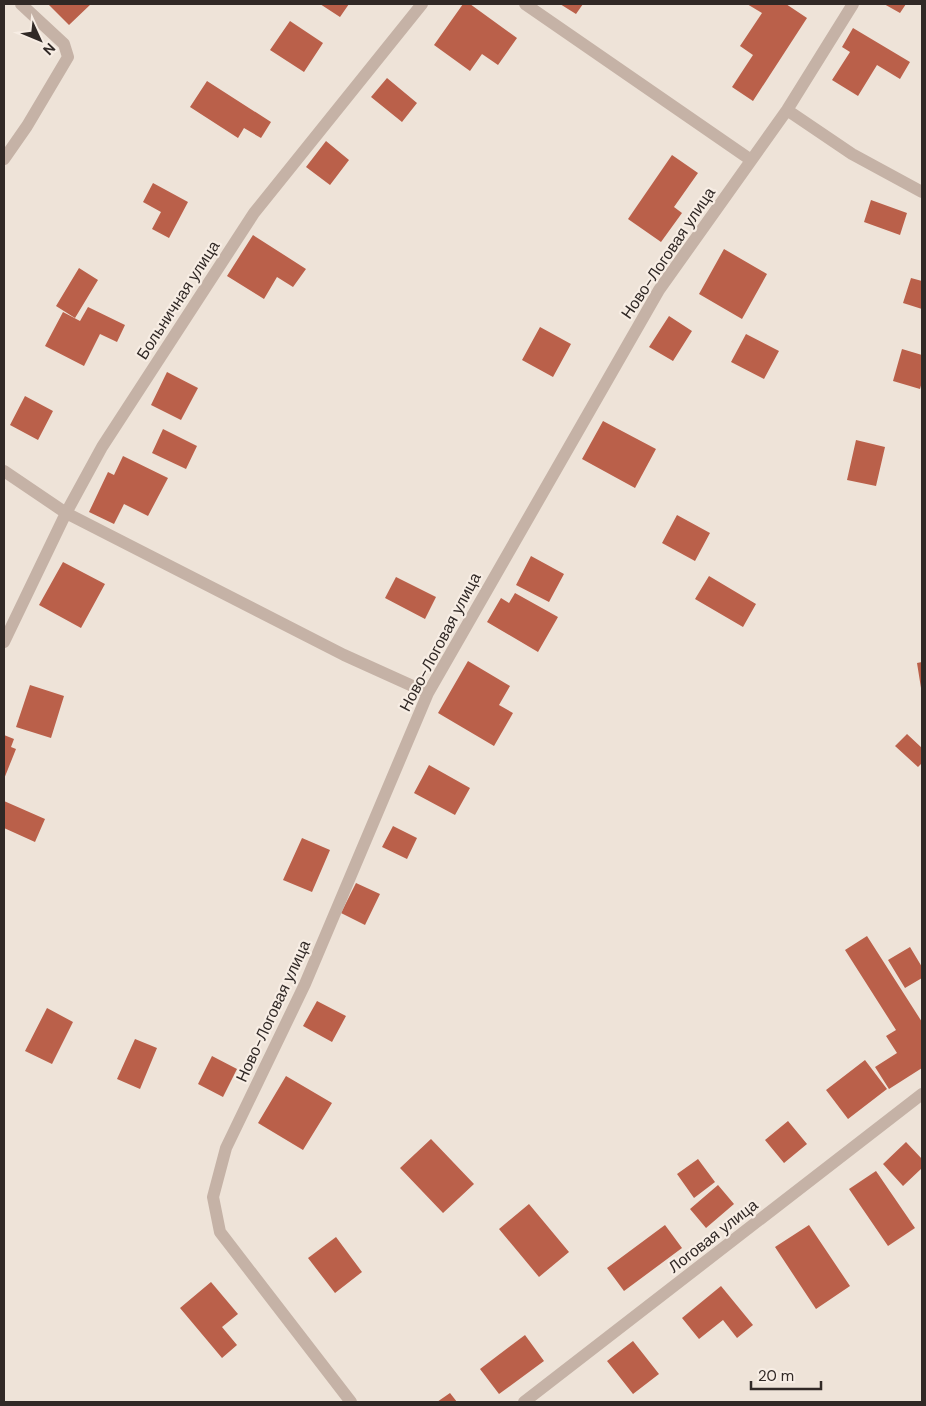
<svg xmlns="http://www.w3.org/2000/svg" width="926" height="1406" viewBox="0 0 926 1406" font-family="'DM Sans',sans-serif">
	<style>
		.building { fill: #ba604a }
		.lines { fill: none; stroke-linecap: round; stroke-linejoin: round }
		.street { stroke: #c5b2a6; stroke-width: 12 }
		.labels { text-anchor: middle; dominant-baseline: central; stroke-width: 4.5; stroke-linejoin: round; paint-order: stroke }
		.street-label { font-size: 16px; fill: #312926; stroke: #f7ede4 }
	</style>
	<rect width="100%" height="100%" fill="#eee3d8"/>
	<path class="building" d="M 51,4 L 91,4 L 69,25 L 49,5 Z
		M 320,4 L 349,4 L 340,17 Z
		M 463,4 L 470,4 L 517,38 L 498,65 L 482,54 L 470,71 L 434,45 Z
		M 560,4 L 583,4 L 576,14 Z
		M 747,4 L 786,4 L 807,18 L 753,101 L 732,87 L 753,55 L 740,46 L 762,13 Z
		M 884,4 L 906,4 L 900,13 Z
		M 290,21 L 323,43 L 304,72 L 270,50 Z
		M 853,28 L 910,62 L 900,79 L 877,65 L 858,96 L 832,80 L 850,52 L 842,47 Z
		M 387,78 L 417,103 L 402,122 L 371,97 Z
		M 207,81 L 271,122 L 261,138 L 244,128 L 238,138 L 190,107 Z
		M 326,141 L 349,160 L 330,185 L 306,167 Z
		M 672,155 L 698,173 L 674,207 L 682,213 L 661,242 L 628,219 Z
		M 153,183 L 188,202 L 169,238 L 152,229 L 161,212 L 143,202 Z
		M 871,200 L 907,213 L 900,235 L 864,222 Z
		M 253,235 L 306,269 L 293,287 L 277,277 L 264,299 L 227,276 Z
		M 724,249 L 767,274 L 742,319 L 699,294 Z
		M 79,268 L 98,280 L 75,318 L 56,306 Z
		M 911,278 L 922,281 L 922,309 L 903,303 Z
		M 88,307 L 125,325 L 117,342 L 100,334 L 84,366 L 45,346 L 63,312 L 80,321 Z
		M 669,316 L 692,331 L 673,361 L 649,347 Z
		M 540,327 L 571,344 L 553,377 L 522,360 Z
		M 746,334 L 779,351 L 764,379 L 731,362 Z
		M 902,349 L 922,355 L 922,382 L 920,389 L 893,381 Z
		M 167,372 L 198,388 L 181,420 L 151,405 Z
		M 25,396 L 53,411 L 38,440 L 10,425 Z
		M 603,421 L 656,449 L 635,488 L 582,459 Z
		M 163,429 L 197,446 L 186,469 L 152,453 Z
		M 856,440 L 885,447 L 876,486 L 847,480 Z
		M 123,456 L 168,478 L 148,516 L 124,504 L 114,524 L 89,512 L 108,472 L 114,475 Z
		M 677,515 L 710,533 L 695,561 L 662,543 Z
		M 531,556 L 564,574 L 549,602 L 516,585 Z
		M 63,562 L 105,584 L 81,628 L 39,605 Z
		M 709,576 L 756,604 L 743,627 L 695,599 Z
		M 396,577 L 436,597 L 425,619 L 385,598 Z
		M 515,593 L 558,617 L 538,652 L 487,622 L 501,598 L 509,603 Z
		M 468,661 L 510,686 L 499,705 L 513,713 L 494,746 L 438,713 Z
		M 922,662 L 922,688 L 921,688 L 917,663 Z
		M 30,685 L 64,696 L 51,738 L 16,727 Z
		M 907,734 L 922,748 L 922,763 L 918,767 L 895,746 Z
		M 4,735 L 14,739 L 11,747 L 16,749 L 4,779 Z
		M 429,765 L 470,788 L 455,815 L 414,793 Z
		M 4,801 L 45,819 L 35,842 L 4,828 Z
		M 393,826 L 417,838 L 407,859 L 382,847 Z
		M 302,838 L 330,850 L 312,892 L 283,880 Z
		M 356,883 L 380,894 L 365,925 L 341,913 Z
		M 867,936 L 922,1022 L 922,1068 L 889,1089 L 875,1067 L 897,1053 L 886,1036 L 896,1030 L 845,950 Z
		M 910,947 L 922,967 L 922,978 L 905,988 L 888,960 Z
		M 317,1001 L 346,1016 L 332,1042 L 303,1026 Z
		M 47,1008 L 73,1022 L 52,1064 L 25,1051 Z
		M 135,1039 L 157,1048 L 140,1089 L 117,1079 Z
		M 212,1056 L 237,1069 L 223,1097 L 198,1084 Z
		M 865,1060 L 887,1089 L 848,1119 L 826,1090 Z
		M 286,1076 L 332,1103 L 303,1150 L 258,1123 Z
		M 788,1121 L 807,1144 L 784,1163 L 765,1140 Z
		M 431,1139 L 474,1184 L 443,1213 L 400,1168 Z
		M 906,1142 L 922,1159 L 922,1168 L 903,1186 L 883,1164 Z
		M 698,1159 L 715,1182 L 694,1198 L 677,1174 Z
		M 876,1171 L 915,1228 L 888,1246 L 849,1189 Z
		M 718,1185 L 734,1204 L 706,1228 L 690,1209 Z
		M 529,1204 L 569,1252 L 539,1277 L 499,1229 Z
		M 665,1225 L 682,1248 L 624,1291 L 607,1268 Z
		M 809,1225 L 850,1286 L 816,1309 L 775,1247 Z
		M 336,1237 L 362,1272 L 335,1293 L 308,1258 Z
		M 211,1282 L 238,1314 L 222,1327 L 237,1345 L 222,1358 L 180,1308 Z
		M 721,1286 L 753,1325 L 737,1338 L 723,1320 L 699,1339 L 682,1318 Z
		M 525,1335 L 544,1361 L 499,1394 L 480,1369 Z
		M 633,1341 L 659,1374 L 633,1394 L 607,1361 Z
		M 450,1393 L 457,1402 L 437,1402 Z"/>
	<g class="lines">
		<path class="street" d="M 525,4 L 751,160
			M 787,110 L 852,154 L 922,192
			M 4,159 L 27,126 L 68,57 L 64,44 L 21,4
			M 4,471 L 66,513 L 344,655 L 428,693
			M 4,642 L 66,513 L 102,447 L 254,213 L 422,4
			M 351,1402 L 220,1232 L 213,1197 L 226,1148 L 305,984 L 428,693 L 659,290 L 787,110 L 853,4
			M 524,1402 L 922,1094"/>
	</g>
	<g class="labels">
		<g class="street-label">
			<text transform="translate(668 253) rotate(-56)">Ново-Логовая улица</text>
			<text transform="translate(178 300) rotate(-57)">Больничная улица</text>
			<text transform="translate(440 642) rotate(-62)">Ново-Логовая улица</text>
			<text transform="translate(273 1011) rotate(-65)">Ново-Логовая улица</text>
			<text transform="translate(713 1236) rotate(-38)">Логовая улица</text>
		</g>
	</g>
	<rect width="926" height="1406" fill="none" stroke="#312926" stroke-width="10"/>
	<g transform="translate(40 40) rotate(134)" stroke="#f7ede4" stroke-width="4" paint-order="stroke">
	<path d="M0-4L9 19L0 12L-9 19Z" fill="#312926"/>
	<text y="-8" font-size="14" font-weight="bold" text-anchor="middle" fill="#312926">N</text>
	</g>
	<path d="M751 1381v8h70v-8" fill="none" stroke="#312926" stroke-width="2.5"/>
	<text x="758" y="1381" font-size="15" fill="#312926" stroke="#f7ede4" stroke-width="4" paint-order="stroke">20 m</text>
</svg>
